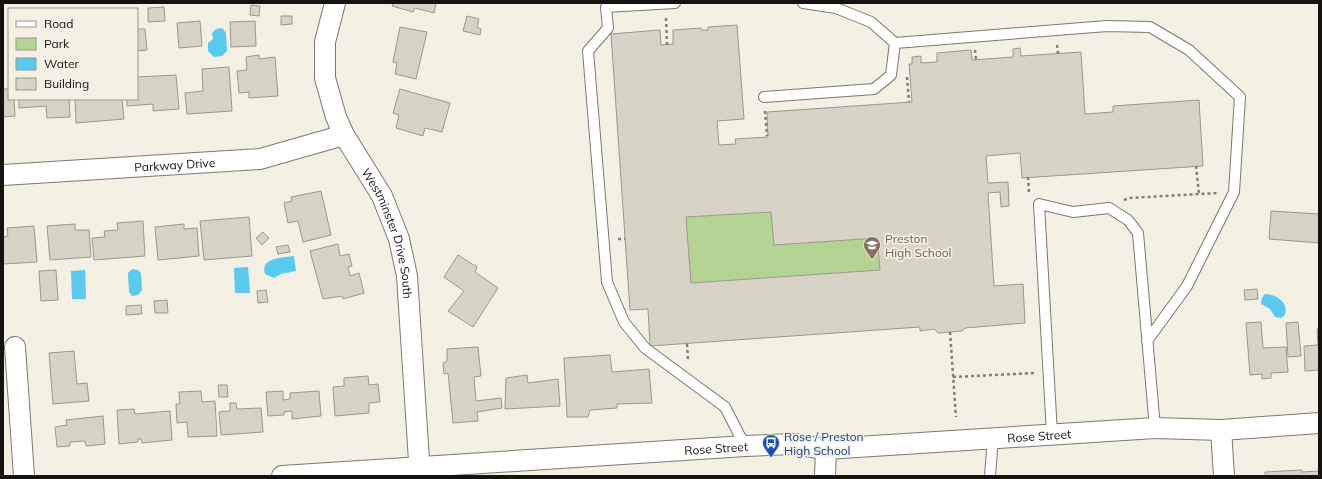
<svg xmlns="http://www.w3.org/2000/svg" width="1322" height="479" viewBox="0 0 1322 479" font-family="Mulish,sans-serif">
	<style>
		.green { fill: #b5d494 }
		.water { fill: #5bcaf1 }
		.building { fill: #d7d3c7; stroke: #9c988d; fill-rule: evenodd }
		.lines { fill: none; stroke-linecap: round; stroke-linejoin: round }
		.service-casing { stroke: #7c796e; stroke-width: 12 }
		.minor-casing { stroke: #7c796e; stroke-width: 22 }
		.path { stroke: #807e76; stroke-width: 2.5; stroke-dasharray: 3 3; stroke-linecap: butt }
		.service { stroke: #fff; stroke-width: 10 }
		.minor { stroke: #fff; stroke-width: 20 }
		.labels { text-anchor: middle; dominant-baseline: central; stroke-width: 3.5; stroke-linejoin: round; paint-order: stroke }
		.street-label { font-size: 12px; fill: #14130f; stroke: #f4f0e4 }
		.education-label { font-size: 12px; fill: #785e54; stroke: #f4f0e4; text-anchor: start }
		.transit-label { font-size: 12px; fill: #164399; stroke: #f4f0e4; text-anchor: start }
	</style>
	<rect width="100%" height="100%" fill="#f4f0e4"/>
	<path class="green" d="M 771,212 L 774,245 L 877,238 L 880,270 L 691,283 L 686,217 Z"/>
	<path class="water" d="M 222,28 L 226,33 L 227,51 L 222,56 L 214,57 L 208,51 L 208,43 L 213,39 L 212,33 L 216,29 Z
		M 294,256 L 296,271 L 281,274 L 274,278 L 265,274 C 260,257 283,258 294,256 Z
		M 248,267 L 250,293 L 235,293 L 234,268 Z
		M 132,269 L 138,270 L 141,273 L 142,290 L 138,295 L 132,296 L 129,292 L 128,273 Z
		M 85,270 L 86,299 L 72,299 L 71,271 Z
		M 1265,294 C 1276,294 1291,304 1284,316 L 1281,318 L 1275,317 L 1270,309 L 1261,304 L 1262,298 Z"/>
	<path class="building" d="M 393,3 L 436,3 L 434,13 L 415,8 L 413,12 L 392,6 Z
		M 251,5 L 260,6 L 259,16 L 250,15 Z
		M 164,7 L 165,21 L 148,22 L 148,8 Z
		M 281,16 L 292,16 L 292,24 L 281,25 Z
		M 467,16 L 479,19 L 477,27 L 481,29 L 480,35 L 463,31 Z
		M 200,21 L 202,46 L 179,48 L 177,23 Z
		M 255,21 L 256,46 L 231,47 L 230,22 Z
		M 737,25 L 744,119 L 717,121 L 719,145 L 736,144 L 735,139 L 768,137 L 767,112 L 912,102 L 909,64 L 912,64 L 912,57 L 921,56 L 921,63 L 937,62 L 937,53 L 971,50 L 972,60 L 1013,57 L 1013,49 L 1020,48 L 1021,56 L 1081,52 L 1085,114 L 1113,112 L 1113,106 L 1199,100 L 1203,166 L 1022,178 L 1020,153 L 986,156 L 988,183 L 1008,182 L 1009,206 L 1001,207 L 1000,192 L 988,193 L 994,286 L 1023,284 L 1025,323 L 965,328 L 962,331 L 938,333 L 934,329 L 920,331 L 920,327 L 650,346 L 648,309 L 630,310 L 611,34 L 660,30 L 661,45 L 673,44 L 673,30 L 701,28 L 701,30 L 708,30 L 708,27 ZM 771,212 L 774,245 L 877,238 L 880,270 L 691,283 L 686,217 Z
		M 400,27 L 427,32 L 416,79 L 395,74 L 397,63 L 393,62 Z
		M 137,29 L 145,29 L 147,50 L 137,51 Z
		M 259,55 L 259,59 L 275,57 L 278,96 L 249,98 L 249,92 L 239,93 L 237,71 L 247,70 L 246,57 Z
		M 229,67 L 232,111 L 187,114 L 185,93 L 203,91 L 202,69 Z
		M 176,75 L 179,109 L 153,111 L 153,104 L 127,106 L 127,99 L 137,99 L 137,77 Z
		M 3,89 L 9,89 L 9,99 L 14,99 L 15,116 L 3,117 Z
		M 400,89 L 450,103 L 442,132 L 425,128 L 423,136 L 396,128 L 399,115 L 393,113 Z
		M 19,99 L 69,99 L 70,117 L 47,118 L 46,106 L 19,108 Z
		M 75,99 L 122,99 L 124,119 L 76,123 Z
		M 321,191 L 331,235 L 303,242 L 298,221 L 288,223 L 284,203 L 292,201 L 291,197 Z
		M 1271,211 L 1319,214 L 1319,243 L 1269,239 Z
		M 249,217 L 252,256 L 204,260 L 200,221 Z
		M 143,221 L 145,256 L 94,260 L 92,238 L 105,237 L 104,231 L 118,230 L 117,223 Z
		M 75,224 L 75,230 L 89,230 L 91,257 L 50,260 L 47,226 Z
		M 184,224 L 184,229 L 197,228 L 199,256 L 158,260 L 155,227 Z
		M 34,226 L 37,262 L 3,264 L 3,237 L 8,236 L 7,228 Z
		M 263,232 L 269,238 L 262,245 L 256,238 Z
		M 338,244 L 340,256 L 349,254 L 352,266 L 348,267 L 350,276 L 359,273 L 364,293 L 343,299 L 342,296 L 323,299 L 310,251 Z
		M 288,245 L 290,252 L 278,254 L 276,247 Z
		M 458,255 L 477,267 L 475,272 L 498,288 L 473,327 L 448,311 L 464,291 L 444,277 Z
		M 56,270 L 58,300 L 41,301 L 39,271 Z
		M 1257,289 L 1258,299 L 1245,300 L 1244,290 Z
		M 266,290 L 268,302 L 258,303 L 257,291 Z
		M 167,300 L 168,313 L 155,313 L 154,301 Z
		M 141,305 L 142,314 L 126,315 L 126,306 Z
		M 1261,322 L 1263,348 L 1286,347 L 1288,372 L 1271,373 L 1271,378 L 1262,379 L 1262,374 L 1250,375 L 1246,323 Z
		M 1298,322 L 1301,356 L 1288,357 L 1286,323 Z
		M 1317,329 L 1319,329 L 1319,370 L 1305,371 L 1304,346 L 1318,345 Z
		M 478,347 L 481,376 L 474,377 L 476,401 L 501,398 L 502,408 L 477,412 L 478,421 L 453,423 L 448,373 L 444,374 L 443,363 L 447,361 L 447,349 Z
		M 74,351 L 77,384 L 87,383 L 89,401 L 53,404 L 49,353 Z
		M 610,355 L 612,372 L 649,369 L 652,403 L 617,404 L 617,408 L 590,410 L 588,417 L 567,417 L 564,358 Z
		M 527,375 L 528,383 L 558,379 L 560,406 L 505,409 L 506,378 Z
		M 368,376 L 369,385 L 378,384 L 380,402 L 369,403 L 369,413 L 335,416 L 333,387 L 344,386 L 344,378 Z
		M 218,385 L 227,385 L 228,397 L 219,397 Z
		M 201,391 L 202,402 L 215,401 L 217,436 L 188,437 L 187,422 L 177,423 L 176,404 L 180,404 L 179,392 Z
		M 283,391 L 283,400 L 290,399 L 290,393 L 319,391 L 321,416 L 292,419 L 292,411 L 284,412 L 284,415 L 268,416 L 266,392 Z
		M 230,403 L 236,403 L 237,409 L 261,408 L 263,432 L 221,435 L 219,412 L 230,411 Z
		M 134,409 L 135,414 L 170,411 L 172,440 L 142,443 L 141,439 L 138,439 L 138,442 L 119,444 L 117,410 Z
		M 103,416 L 105,444 L 86,446 L 85,441 L 70,442 L 70,446 L 57,447 L 55,427 L 67,425 L 66,420 Z
		M 1302,470 L 1302,472 L 1319,471 L 1319,476 L 1265,476 L 1265,472 Z"/>
	<g class="lines">
		<defs>
			<path id="service" d="M 675,3 L 606,7 L 608,28 L 588,51 L 607,282 L 624,322 L 645,348 L 725,407 L 745,446
				M 803,3 L 836,8 L 871,22 L 895,43 L 1107,26 L 1150,27 L 1189,50 L 1240,97 L 1234,192 L 1187,286 L 1147,341
				M 764,97 L 874,89 L 891,75 L 895,43
				M 1052,434 L 1039,204 L 1073,212 L 1109,208 L 1128,220 L 1138,233 L 1155,428
				M 990,476 L 993,437"/>
			<g id="minor">
				<path id="s1" d="M 335,3 L 325,42 L 325,78 L 336,117 L 344,135 L 382,196 L 399,239 L 407,276 L 420,476"/>
				<path id="s2" d="M 3,175 L 260,159 L 344,135"/>
				<path d="M 15,347 L 24,476"/>
				<path d="M 1221,430 L 1224,476"/>
				<path id="s3" d="M 282,476 L 745,446 L 793,444 L 826,449 L 1155,428 L 1221,430 L 1319,423"/>
				<path d="M 825,476 L 826,449"/>
			</g>
		</defs>
		<use href="#service" class="service-casing"/>
		<use href="#minor" class="minor-casing"/>
		<path class="path" d="M 666,18 L 667,45
			M 1057,45 L 1058,54
			M 975,50 L 976,60
			M 907,77 L 909,102
			M 765,111 L 767,136
			M 1196,166 L 1199,194
			M 1028,177 L 1029,193
			M 1124,200 L 1129,198 L 1218,193
			M 618,239 L 625,239
			M 950,332 L 956,417
			M 687,344 L 688,360
			M 953,377 L 1035,373"/>
		<use href="#service" class="service"/>
		<use href="#minor" class="minor"/>
	</g>
	<defs>
		<symbol id="school-pin" viewBox="-11 -11 22 30"><path d="M0 17L-7.5 6A9.5 9.5 0 1 1 7.5 6Z" fill="#8d6e63" stroke="#f4f0e4"/><path d="M0-5L7-2L0 1L-7-2ZM-4 1L0 2.5L4 1V4Q0 6-4 4Z" fill="#fff"/></symbol>
		<symbol id="bus-pin" viewBox="-11 -11 22 30"><path d="M0 17L-7.5 6A9.5 9.5 0 1 1 7.5 6Z" fill="#1a4fb4" stroke="#f4f0e4"/><path d="M-5-6H5V4H4V6H2V4H-2V6H-4V4H-5ZM-3.5-4V0h7V-4ZM-3.5 1.2v1.5H-2V1.2ZM2 1.2v1.5H3.5V1.2Z" fill="#fff"/></symbol>
	</defs>
	<g fill-rule="evenodd">
		<use href="#school-pin" x="862" y="235" width="20" height="27"/>
		<use href="#bus-pin" x="761" y="433" width="20" height="27"/>
	</g>
	<g class="labels">
		<g class="street-label">
			<text stroke="none"><textPath href="#s2" startOffset="172">Parkway Drive</textPath></text>
			<text stroke="none"><textPath href="#s1" startOffset="246">Westminster Drive South</textPath></text>
			<text stroke="none"><textPath href="#s3" startOffset="759">Rose Street</textPath></text>
			<text stroke="none"><textPath href="#s3" startOffset="435">Rose Street</textPath></text>
		</g>
		<g class="education-label">
			<text x="885" y="238">Preston<tspan x="885" dy="14">High School</tspan></text>
		</g>
		<g class="transit-label">
			<text x="784" y="436">Rose / Preston<tspan x="784" dy="14">High School</tspan></text>
		</g>
	</g>
	<rect width="1322" height="479" fill="none" stroke="#14130f" stroke-width="8"/>
	<rect x="8" y="8" width="130" height="92" fill="#f4f0e4" stroke="#9a988f"/>
	<rect x="16" y="21" width="20" height="6" fill="#ffffff" stroke="#9a988f"/>
	<text x="44" y="28" font-size="12" fill="#14130f">Road</text>
	<rect x="16" y="38" width="20" height="12" fill="#b5d494" stroke="#9a988f"/>
	<text x="44" y="48" font-size="12" fill="#14130f">Park</text>
	<rect x="16" y="58" width="20" height="12" fill="#5bcaf1" stroke="#9a988f"/>
	<text x="44" y="68" font-size="12" fill="#14130f">Water</text>
	<rect x="16" y="78" width="20" height="12" fill="#d7d3c7" stroke="#9a988f"/>
	<text x="44" y="88" font-size="12" fill="#14130f">Building</text>
</svg>
